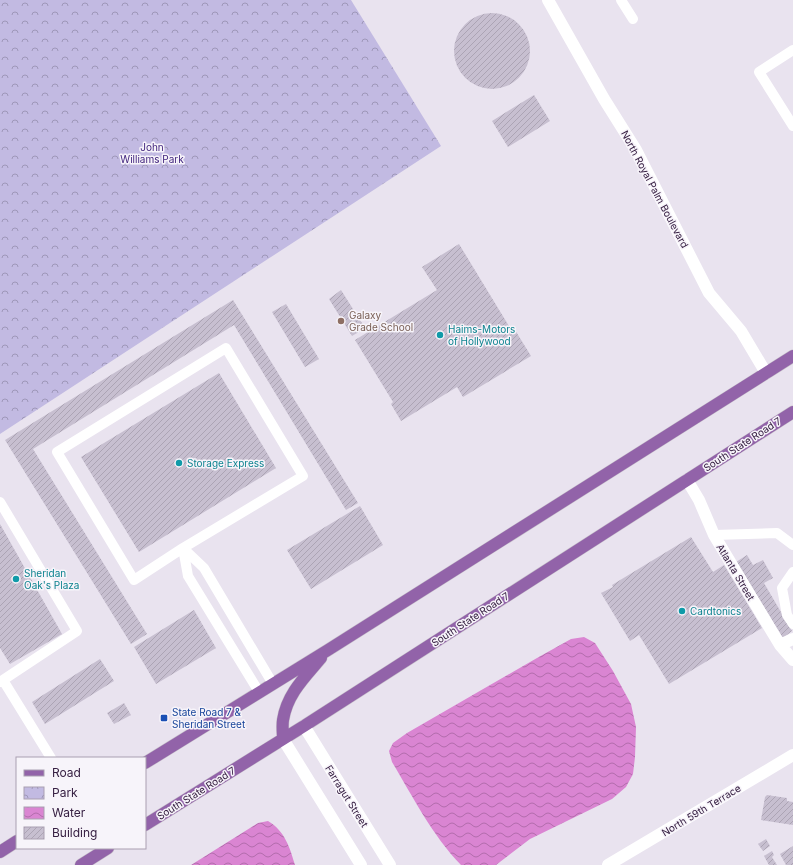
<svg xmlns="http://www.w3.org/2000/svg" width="793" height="865" viewBox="0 0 793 865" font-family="Inter,sans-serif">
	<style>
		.park { fill: url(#park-crowns) }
		.water { fill: url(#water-waves) }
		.building { fill: url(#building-hatch) }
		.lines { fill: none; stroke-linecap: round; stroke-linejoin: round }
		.primary-casing { stroke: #c7c1ca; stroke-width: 13 }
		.lane { stroke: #fff; stroke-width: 10 }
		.street { stroke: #fff; stroke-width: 12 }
		.primary { stroke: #9263a9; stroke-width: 12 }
		.education-dot { fill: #8d6e63; stroke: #f7f4fa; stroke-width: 1.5 }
		.culture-dot { fill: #0f9aa8; stroke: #f7f4fa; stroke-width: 1.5 }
		.transit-dot { fill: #1a4fb4; stroke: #f7f4fa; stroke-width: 1.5 }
		.labels { text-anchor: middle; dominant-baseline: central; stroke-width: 3; stroke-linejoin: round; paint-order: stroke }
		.park-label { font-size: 10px; fill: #42257e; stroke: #f7f4fa }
		.street-label { font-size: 10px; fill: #372043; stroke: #f7f4fa }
		.education-label { font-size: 10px; fill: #785e54; stroke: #f7f4fa; text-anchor: start }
		.culture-label { font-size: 10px; fill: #0d838f; stroke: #f7f4fa; text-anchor: start }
		.transit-label { font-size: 10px; fill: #164399; stroke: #f7f4fa; text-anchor: start }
	</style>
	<defs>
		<pattern id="park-crowns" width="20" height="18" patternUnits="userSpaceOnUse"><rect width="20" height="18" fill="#c2bae2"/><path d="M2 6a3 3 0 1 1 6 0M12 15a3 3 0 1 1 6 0" fill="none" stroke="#9e97b9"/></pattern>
		<pattern id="water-waves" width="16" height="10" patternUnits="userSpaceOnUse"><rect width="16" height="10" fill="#da85d2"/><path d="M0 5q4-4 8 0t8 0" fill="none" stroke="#b26cac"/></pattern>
		<pattern id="building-hatch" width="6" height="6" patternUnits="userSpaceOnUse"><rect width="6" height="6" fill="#c7bfd0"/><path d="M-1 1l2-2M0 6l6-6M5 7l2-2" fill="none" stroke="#aca4b4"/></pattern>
	</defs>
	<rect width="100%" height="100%" fill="#e9e3ef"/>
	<path class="park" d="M 0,0 L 351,0 L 441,146 L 0,434 Z"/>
	<path class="water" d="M 584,637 L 595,643 L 613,671 L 631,704 L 636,727 L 635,757 L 633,774 L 626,787 L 612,799 L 530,839 L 496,865 L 461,865 C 432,835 413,797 392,762 L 389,751 L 393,743 L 407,733 L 537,658 L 571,639 Z
		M 268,821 C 285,831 290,848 295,865 L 191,865 L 258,823 Z"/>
	<path class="building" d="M454 51a38 38 0 1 1 76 0a38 38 0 1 1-76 0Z
		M 534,95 L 550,121 L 508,147 L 492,121 Z
		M 459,244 L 512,331 L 515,330 L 531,356 L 463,397 L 457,387 L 401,421 L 391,404 L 393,402 L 355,340 L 437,290 L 422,267 Z
		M 341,290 L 365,328 L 352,336 L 329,299 Z
		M 233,300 L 358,503 L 346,510 L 234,325 L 33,449 L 147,634 L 131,644 L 5,440 Z
		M 286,304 L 319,359 L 305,367 L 272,312 Z
		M 219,373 L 276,468 L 139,552 L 81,457 Z
		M 360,506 L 383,545 L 311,589 L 287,550 Z
		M 0,524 L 62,634 L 10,664 L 0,648 Z
		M 691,537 L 713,572 L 724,565 L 762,628 L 669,684 L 639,635 L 630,641 L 601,593 L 613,587 L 612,585 Z
		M 747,555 L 753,565 L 763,560 L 773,578 L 764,583 L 792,631 L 783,638 L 736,562 Z
		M 194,610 L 216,648 L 156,684 L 134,647 Z
		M 100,659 L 114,681 L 45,724 L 32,702 Z
		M 124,703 L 131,715 L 114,724 L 107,713 Z
		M 767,795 L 787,798 L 787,801 L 793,802 L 793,825 L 761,820 L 765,797 Z
		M 766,839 L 770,846 L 763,851 L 758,844 Z
		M 793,846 L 793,865 L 786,865 L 780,854 Z
		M 772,851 L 774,855 L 772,857 L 777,865 L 769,865 L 764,856 Z"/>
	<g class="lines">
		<defs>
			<path id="primary" d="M 283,739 C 283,733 282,726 283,720 C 287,694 305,677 321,658
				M 145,763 L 328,650 L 793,356
				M 145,825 L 304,726 L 793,412
				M 0,852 L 17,841
				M 81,865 L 108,848"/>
		</defs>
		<use href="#primary" class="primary-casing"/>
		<path class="lane" d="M 621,0 L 633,19
			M 793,50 L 759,72 L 793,126
			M 226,348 L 303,476 L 183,548 L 134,580 L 57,452 Z
			M 0,502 L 77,631 L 3,680
			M 714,535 L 777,533 L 793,545
			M 183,548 L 188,576 L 259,692
			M 183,548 L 204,568 L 273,684
			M 793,572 L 782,588 L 787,615 L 793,624
			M 0,682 L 3,680 L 51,758"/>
		<path class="street" d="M 548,0 L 604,99 L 636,150 L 709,293 L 741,331 L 766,373
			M 687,480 L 699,500 L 714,535 L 780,645 L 793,660
			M 780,645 L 793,639
			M 304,726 L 390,865
			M 283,739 L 361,865
			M 608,865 L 793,755"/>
		<use href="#primary" class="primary"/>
	</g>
	<circle class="education-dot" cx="341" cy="321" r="4"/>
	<g class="culture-dot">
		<circle cx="440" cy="335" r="4"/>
		<circle cx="179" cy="463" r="4"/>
		<circle cx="16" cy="579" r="4"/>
		<circle cx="682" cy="611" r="4"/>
	</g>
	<rect class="transit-dot" x="160" y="714" width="8" height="8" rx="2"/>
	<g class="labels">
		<g class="park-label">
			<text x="152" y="147">John<tspan x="152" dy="12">Williams Park</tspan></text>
		</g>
		<g class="street-label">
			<text transform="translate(655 189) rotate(62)">North Royal Palm Boulevard</text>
			<text transform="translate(742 444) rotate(-33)">South State Road 7</text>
			<text transform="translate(736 572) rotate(59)">Atlanta Street</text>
			<text transform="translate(470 619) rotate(-33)">South State Road 7</text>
			<text transform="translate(196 793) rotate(-32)">South State Road 7</text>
			<text transform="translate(347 796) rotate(58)">Farragut Street</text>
			<text transform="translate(701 810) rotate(-31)">North 59th Terrace</text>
		</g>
		<g class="education-label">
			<text x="349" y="315">Galaxy<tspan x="349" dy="12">Grade School</tspan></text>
		</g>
		<g class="culture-label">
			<text x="448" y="329">Haims-Motors<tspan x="448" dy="12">of Hollywood</tspan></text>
			<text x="187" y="463">Storage Express</text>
			<text x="24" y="573">Sheridan<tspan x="24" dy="12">Oak's Plaza</tspan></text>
			<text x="690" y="611">Cardtonics</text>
		</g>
		<g class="transit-label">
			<text x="172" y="712">State Road 7 &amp;<tspan x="172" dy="12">Sheridan Street</tspan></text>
		</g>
	</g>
	<rect x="16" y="757" width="130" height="92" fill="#f7f4fa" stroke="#aa9fb1"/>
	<rect x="24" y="770" width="20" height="6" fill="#9263a9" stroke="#aa9fb1"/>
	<text x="52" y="777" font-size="12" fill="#372043">Road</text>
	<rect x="24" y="787" width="20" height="12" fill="url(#park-crowns)" stroke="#aa9fb1"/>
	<text x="52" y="797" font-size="12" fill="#372043">Park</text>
	<rect x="24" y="807" width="20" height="12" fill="url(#water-waves)" stroke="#aa9fb1"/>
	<text x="52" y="817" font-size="12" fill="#372043">Water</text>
	<rect x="24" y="827" width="20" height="12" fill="url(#building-hatch)" stroke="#aa9fb1"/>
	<text x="52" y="837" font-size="12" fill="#372043">Building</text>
</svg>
